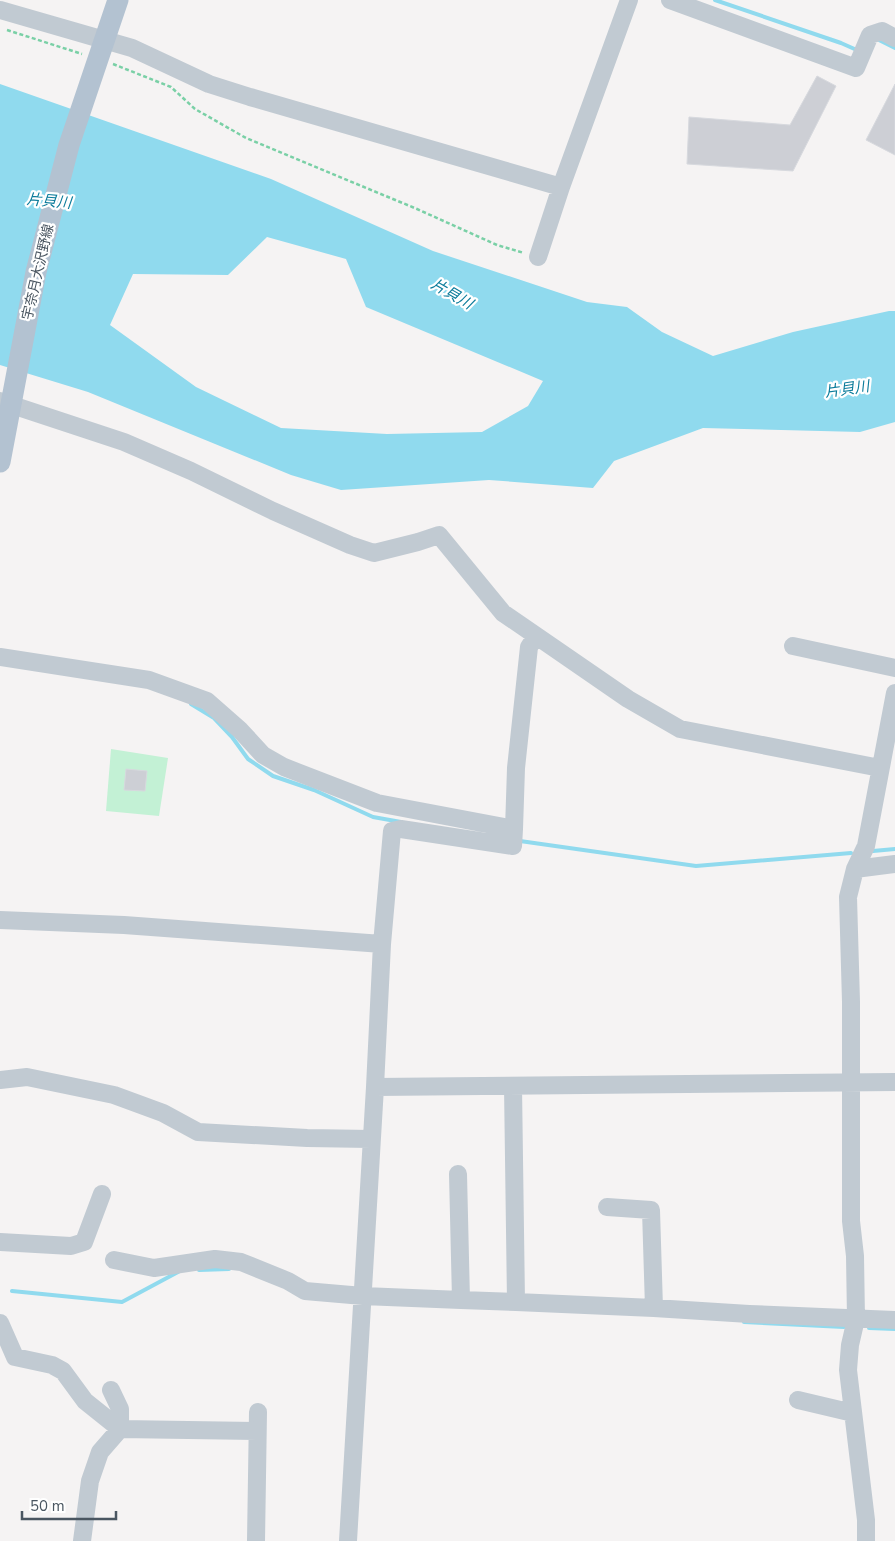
<svg xmlns="http://www.w3.org/2000/svg" width="895" height="1541" viewBox="0 0 895 1541" font-family="'Nunito Sans','Noto Sans JP',sans-serif">
	<style>
		.green { fill: #c3f1d5 }
		.water { fill: #90daee; fill-rule: evenodd }
		.lines { fill: none; stroke-linecap: round; stroke-linejoin: round }
		.stream { stroke: #90daee; stroke-width: 4 }
		.building { fill: #cdcfd5; stroke: #d7d9de }
		.path { stroke: #7ad0a6; stroke-width: 2.5; stroke-dasharray: 4 2.5; stroke-linecap: butt }
		.minor { stroke: #c1cad2; stroke-width: 18 }
		.major { stroke: #b3c2d1; stroke-width: 21 }
		.labels { text-anchor: middle; dominant-baseline: central; stroke-width: 4.5; stroke-linejoin: round; paint-order: stroke }
		.street-label { font-size: 14px; fill: #4a5661; stroke: #fff }
		.water-label { font-size: 15px; font-style: italic; fill: #0c7c9b; stroke: #fff }
	</style>
	<rect width="100%" height="100%" fill="#f5f3f3"/>
	<path class="green" d="M 111,749 L 168,758 L 159,816 L 106,811 Z"/>
	<path class="water" d="M 0,84 L 271,179 L 433,251 L 587,302 L 627,307 L 662,332 L 713,356 L 793,332 L 889,311 L 895,311 L 895,422 L 860,432 L 703,428 L 614,461 L 593,488 L 489,480 L 341,490 L 291,475 L 88,392 L 0,365 ZM 267,237 L 346,259 L 366,307 L 543,381 L 528,406 L 482,432 L 387,434 L 281,428 L 196,387 L 110,325 L 133,274 L 228,275 Z"/>
	<g class="lines">
		<path class="stream" d="M 715,0 L 841,43 L 859,51
			M 877,39 L 895,48
			M 191,704 L 214,718 L 232,737 L 248,759 L 273,776 L 314,790 L 373,817 L 401,822
			M 520,841 L 696,866 L 851,853
			M 873,851 L 895,849
			M 199,1270 L 229,1269
			M 12,1291 L 122,1302 L 178,1272
			M 744,1322 L 844,1327
			M 869,1328 L 895,1329"/>
	</g>
	<path class="building" d="M 817,76 L 836,86 L 793,171 L 687,164 L 689,117 L 790,125 Z
		M 895,84 L 895,155 L 866,140 Z
		M 126,769 L 147,771 L 145,791 L 124,790 Z"/>
	<g class="lines">
		<path class="path" d="M 7,30 L 82,54
			M 113,64 L 171,87 L 195,109 L 246,138 L 417,209 L 497,245 L 524,253"/>
		<path class="minor" d="M 670,0 L 856,68 L 870,35 L 882,31 L 895,38
			M 0,10 L 132,48 L 209,84 L 250,97 L 561,187 L 629,0
			M 538,257 L 561,187
			M 0,401 L 124,442 L 191,471 L 273,511 L 350,545 L 374,553 L 418,542 L 439,535 L 503,613 L 628,699 L 680,729 L 880,768
			M 793,646 L 895,668
			M 0,657 L 149,680 L 207,701 L 240,730 L 263,755 L 284,767 L 377,803 L 514,829 L 516,768 L 529,647 L 536,636
			M 855,869 L 895,864
			M 0,920 L 124,925 L 382,944
			M 0,1080 L 27,1077 L 114,1095 L 163,1113 L 198,1132 L 307,1138 L 371,1139
			M 375,1087 L 895,1082
			M 0,1242 L 71,1246 L 84,1242 L 102,1194
			M 114,1260 L 154,1268 L 215,1259 L 241,1262 L 288,1281 L 305,1291 L 363,1296 L 461,1300 L 458,1174
			M 461,1300 L 516,1302 L 513,1086
			M 516,1302 L 654,1308 L 651,1210 L 607,1207
			M 654,1308 L 749,1314 L 895,1320
			M 0,1323 L 15,1357 L 52,1365 L 63,1371 L 85,1401 L 120,1429 L 100,1452 L 90,1481 L 82,1541
			M 111,1390 L 120,1409 L 120,1429 L 257,1431
			M 798,1400 L 853,1413
			M 256,1541 L 258,1412
			M 348,1541 L 375,1087 L 382,944 L 392,831 L 401,829 L 513,846 L 514,829
			M 866,1541 L 866,1520 L 848,1370 L 850,1345 L 856,1319 L 855,1256 L 851,1221 L 851,1002 L 848,897 L 855,869 L 866,846 L 895,693"/>
		<path class="major" d="M 0,462 L 36,272 L 69,145 L 118,0"/>
	</g>
	<g class="labels">
		<g class="street-label">
			<text transform="translate(38 272) rotate(-77)">宇奈月大沢野線</text>
		</g>
		<g class="water-label">
			<text transform="translate(49 201) rotate(5)">片貝川</text>
			<text transform="translate(452 294) rotate(30)">片貝川</text>
			<text transform="translate(847 389) rotate(-8)">片貝川</text>
		</g>
	</g>
	<path d="M22 1511v8h94v-8" fill="none" stroke="#4a5661" stroke-width="2.5"/>
	<text x="30" y="1511" font-size="15" fill="#4a5661" stroke="#ffffff" stroke-width="4" paint-order="stroke">50 m</text>
</svg>
